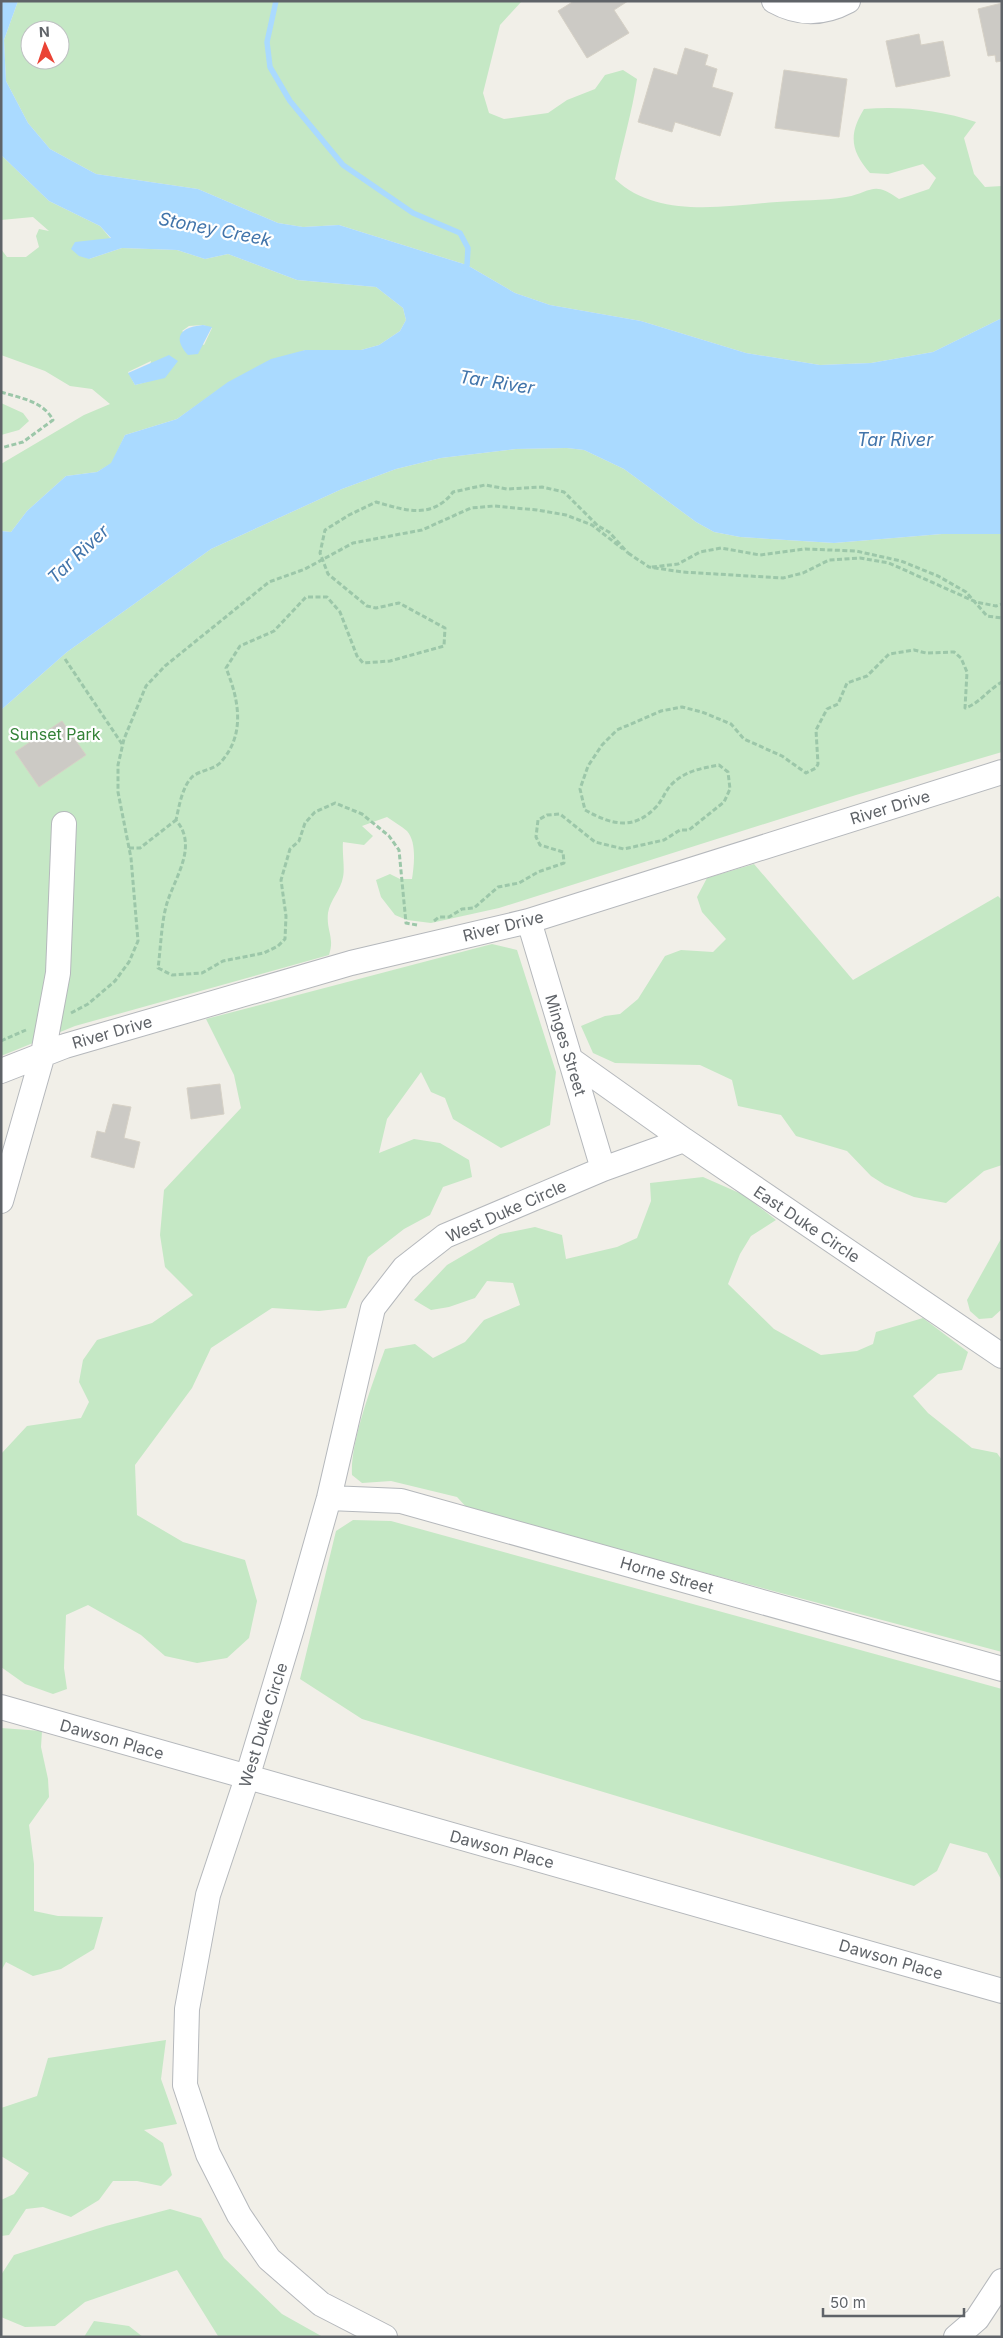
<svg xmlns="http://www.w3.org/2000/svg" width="1003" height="2338" viewBox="0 0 1003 2338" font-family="Inter,sans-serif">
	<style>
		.green { fill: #c5e8c5; fill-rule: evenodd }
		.water { fill: #aadaff }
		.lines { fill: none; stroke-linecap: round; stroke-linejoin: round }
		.stream { stroke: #aadaff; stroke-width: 5.5 }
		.building { fill: #cccac5; stroke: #d6d1c6 }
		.minor-casing { stroke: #b5b8bc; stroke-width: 26 }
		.path { stroke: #9cc7a9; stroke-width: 3; stroke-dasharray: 5 2.5; stroke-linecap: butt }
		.minor { stroke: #fff; stroke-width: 24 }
		.labels { text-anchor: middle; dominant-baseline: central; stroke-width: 4.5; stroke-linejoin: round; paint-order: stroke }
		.park-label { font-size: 16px; fill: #348238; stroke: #fff }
		.street-label { font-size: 16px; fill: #5f6368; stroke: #fff }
		.water-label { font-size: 18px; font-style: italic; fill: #4174aa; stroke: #fff }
	</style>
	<rect width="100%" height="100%" fill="#f1efe8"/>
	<path class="green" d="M 18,1 L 522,1 L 500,25 L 483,93 L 489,113 L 504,119 L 548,113 L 567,100 L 595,89 L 605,75 L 623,70 L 637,79 C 632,113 622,145 615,179 C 657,219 724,206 777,202 C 799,200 823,201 846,197 C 872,192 873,180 899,199 L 929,189 L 936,178 L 923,164 L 888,174 L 870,173 C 851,151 848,135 864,109 C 902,106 940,110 976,122 L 964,138 L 974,174 L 985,187 L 1002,186 L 1002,318 L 933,352 L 871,363 L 820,365 L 746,353 L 641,321 L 550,305 L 515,293 L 467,265 L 339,225 L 303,227 L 278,223 L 198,189 L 96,174 L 50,149 L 28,123 L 6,81 L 4,40 ZM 30,30 L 60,30 L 60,60 L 30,60 Z
		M 1,155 L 49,201 L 100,226 L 111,239 L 89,259 L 122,248 L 177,250 L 205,259 L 228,254 L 297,280 L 376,287 L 403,308 L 406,320 L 400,331 L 379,345 L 361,350 L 305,350 L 228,383 L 177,419 L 125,435 L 112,463 L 97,472 L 66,476 L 27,511 L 11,532 L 1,531 L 1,464 L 84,415 L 110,404 L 92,389 L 70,386 L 45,371 L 1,355 L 1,249 L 7,257 L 26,257 L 39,247 L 36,236 L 39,229 L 49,231 L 33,217 L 1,220 ZM 203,325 L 212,328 L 204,345 L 182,331 L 189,326 ZM 151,361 L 146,382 L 135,385 L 128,372 Z
		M 1,403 L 23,413 L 29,421 L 19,430 L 1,435 Z
		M 567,448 L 584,450 L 624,469 L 696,522 L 714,532 L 740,537 L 834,543 L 942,534 L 1002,534 L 1002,752 L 856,795 L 499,908 L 431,923 L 407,920 L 395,915 L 381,897 L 376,880 L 390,874 L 400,879 L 412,879 C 414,866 417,842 407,831 C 401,826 393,821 387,817 L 362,826 L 373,836 L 364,845 L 343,842 C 342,853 345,868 343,877 C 341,890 330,900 328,913 C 326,931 335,937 329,955 L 75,1026 L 1,1056 L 1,710 L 67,652 L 211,549 L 342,489 L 396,469 L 441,458 L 516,449 Z
		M 754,864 L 853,980 L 998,896 L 1002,900 L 1002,1165 L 984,1171 L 946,1203 L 914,1197 L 885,1185 L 871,1176 L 847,1151 L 796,1136 L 781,1115 L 738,1106 L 732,1080 L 700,1065 L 615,1063 L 593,1053 L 581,1026 L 605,1016 L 620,1014 L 638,999 L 665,956 L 681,950 L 713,952 L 726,939 L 702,912 L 697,897 L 707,878 Z
		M 492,944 L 517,950 L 556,1072 L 550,1125 L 501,1148 L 453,1119 L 445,1098 L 431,1092 L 421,1072 L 387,1119 L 379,1153 L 414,1139 L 440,1143 L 469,1160 L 472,1177 L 443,1187 L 430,1215 L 404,1229 L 368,1257 L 346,1308 L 319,1311 L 272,1308 L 211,1348 L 192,1388 L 135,1465 L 137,1515 L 183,1542 L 245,1560 L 257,1601 L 249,1638 L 227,1658 L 197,1663 L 165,1656 L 141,1635 L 88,1605 L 66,1615 L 64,1668 L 67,1689 L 53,1694 L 25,1684 L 1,1667 L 1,1454 L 27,1426 L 81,1418 L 89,1402 L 79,1382 L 83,1360 L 97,1340 L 152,1323 L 193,1295 L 165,1267 L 160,1235 L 164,1190 L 241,1108 L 234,1075 L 206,1019 Z
		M 703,1177 L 744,1195 L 776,1220 L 751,1236 L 740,1254 L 728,1284 L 774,1329 L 821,1355 L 857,1351 L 873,1344 L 876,1332 L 923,1318 L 968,1352 L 962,1370 L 938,1374 L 913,1396 L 928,1413 L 972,1448 L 997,1453 L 1002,1460 L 1002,1652 L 469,1510 L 457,1497 L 391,1481 L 362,1483 L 352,1475 C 350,1442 373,1382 385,1349 L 415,1344 L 433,1358 L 465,1342 L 484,1320 L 520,1305 L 513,1283 L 487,1281 L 475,1298 L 449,1307 L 431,1310 L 414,1300 L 447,1265 L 500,1234 L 535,1227 L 562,1235 L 566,1259 L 617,1247 L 637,1238 L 651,1201 L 650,1183 Z
		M 1002,1237 L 1002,1309 L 992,1318 L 979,1319 L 970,1311 L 967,1300 Z
		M 353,1520 L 391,1521 L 1002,1689 L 1002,1881 L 987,1853 L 950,1843 L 937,1871 L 914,1886 L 362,1719 L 300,1679 L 336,1531 Z
		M 1,1728 L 42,1731 L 41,1747 L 48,1779 L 49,1797 L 29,1825 L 34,1864 L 34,1911 L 58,1916 L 103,1917 L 94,1949 L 61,1969 L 33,1976 L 6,1962 L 1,1971 Z
		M 166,2040 L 161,2079 L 177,2124 L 144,2130 L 163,2143 L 172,2175 L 161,2186 L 137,2181 L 113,2181 L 99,2200 L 71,2217 L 43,2207 L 26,2209 L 9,2235 L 1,2236 L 1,2200 L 14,2194 L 29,2173 L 1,2156 L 1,2108 L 37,2096 L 48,2058 Z
		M 170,2209 L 201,2218 L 224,2258 L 282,2314 L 323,2337 L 217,2337 L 218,2336 L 177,2270 L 85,2302 L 55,2326 L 25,2327 L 1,2317 L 1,2275 L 14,2255 L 106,2226 Z
		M 94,2321 L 129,2326 L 143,2337 L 84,2337 Z"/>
	<path class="water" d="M 1,1 L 18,1 L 4,40 L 6,81 L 28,123 L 50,149 L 96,174 L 198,189 L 278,223 L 303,227 L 339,225 L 467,265 L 515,293 L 550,305 L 641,321 L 746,353 L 820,365 L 871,363 L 933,352 L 1002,318 L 1002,534 L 942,534 L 834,543 L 740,537 L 714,532 L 696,522 L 624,469 L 584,450 L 567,448 L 516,449 L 441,458 L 396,469 L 342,489 L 211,549 L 67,652 L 1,710 L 1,531 L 11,532 L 27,511 L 66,476 L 97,472 L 111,463 L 125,435 L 177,419 L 228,382 L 271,359 L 305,350 L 361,350 L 379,345 L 400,331 L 406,320 L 403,308 L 376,287 L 297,280 L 228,254 L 205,259 L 177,250 L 122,248 L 89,259 L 79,256 L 71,249 L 75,242 L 111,238 L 100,226 L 49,201 L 1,155 Z
		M 203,325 L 212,327 L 198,354 L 188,355 C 171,336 182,327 203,325 Z
		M 169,355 L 178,361 L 165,378 L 135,385 L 128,373 Z"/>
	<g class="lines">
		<path class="stream" d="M 276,1 L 267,42 L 270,67 L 290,101 L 343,165 L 413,213 L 460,233 L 468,248 L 467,265 L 464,270"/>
	</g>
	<path class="building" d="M 574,1 L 628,1 L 614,10 L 629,33 L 587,58 L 558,11 Z
		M 1002,3 L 1002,61 L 996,62 L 995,55 L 988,56 L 978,9 Z
		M 919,34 L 921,45 L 943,41 L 950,76 L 896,87 L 886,41 Z
		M 685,48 L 708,55 L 705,65 L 717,69 L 712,87 L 733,93 L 720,136 L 675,122 L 672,132 L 638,122 L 654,68 L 677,75 Z
		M 784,70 L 847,79 L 839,137 L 775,128 Z
		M 62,721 L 86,755 L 39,787 L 15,752 Z
		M 220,1084 L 224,1114 L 191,1119 L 187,1088 Z
		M 113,1104 L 131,1107 L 124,1138 L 140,1142 L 134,1168 L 91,1157 L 97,1131 L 105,1133 Z"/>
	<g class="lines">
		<defs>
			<path id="minor" d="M 774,1 C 799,15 822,15 848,1
				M 529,921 L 603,1169
				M 570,1059 L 684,1140
				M 1,1071 L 65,1046 L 351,963 L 529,921 L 1002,772
				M 1,1201 L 43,1054 L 58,973 L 64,824
				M 329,1498 L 401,1501 L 1002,1669
				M 1,1707 L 1002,1991
				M 385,2337 L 321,2304 L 269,2259 L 239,2215 L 208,2154 L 185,2085 L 187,2009 L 208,1895 L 247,1778 L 293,1625 L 329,1498 L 373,1308 L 404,1268 L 445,1236 L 603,1169 L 684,1140 L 1002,1356
				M 956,2337 L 977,2319 L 1002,2281"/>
		</defs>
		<use href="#minor" class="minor-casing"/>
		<path class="path" d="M 1,392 C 20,398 43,401 53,420 L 23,442 L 1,448
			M 628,553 L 649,567 L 682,572 L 783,578 L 803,573 L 829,560 L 860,558 L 889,563 L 976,602 L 996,606 L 1002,604
			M 652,567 L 678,564 L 700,552 L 721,548 L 760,555 L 805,549 L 856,551 L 901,561 L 938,576 L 966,592 L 987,616 L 1002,618
			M 65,659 L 122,744
			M 129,848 L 140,848 L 176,820
			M 434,921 L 439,917 L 449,917 L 462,909 L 474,908 L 498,887 L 519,883 L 538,872 L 564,863 L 563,852 L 540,845 L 536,837 L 538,820 L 547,815 L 560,814 L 595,842 L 624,849 L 664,840 L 680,830 L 689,830 L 724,802 L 730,789 L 728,772 L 719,765 C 702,768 686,771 673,783 C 666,789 663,799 657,806 C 634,831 612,825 585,810 L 580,789 L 588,766 L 602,745 L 617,730 L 661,711 L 682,707 L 702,712 L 731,724 L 744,739 L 782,756 L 806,773 L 816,768 L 818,764 L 816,730 L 827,709 L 838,704 L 847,683 L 867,676 L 889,654 L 914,650 L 926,653 L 954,652 L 961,658 L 967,672 L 965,708 C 979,704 989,689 1002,682
			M 417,925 L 406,923 L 399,850 L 389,836 L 362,814 L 335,803 L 315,812 L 305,823 L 299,841 L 290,849 L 281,880 L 286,916 L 285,939 L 278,946 L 264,953 L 223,961 L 202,973 L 172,975 L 158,968 C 161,947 161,923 167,903 C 176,875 198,846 176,820 C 179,807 182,787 192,777 C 200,770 213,770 220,763 C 246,735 239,700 226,668 L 240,646 L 274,631 L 306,597 L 327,597 L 340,612 L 357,656 L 363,663 L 390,661 L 444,646 L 445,628 L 399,603 L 376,608 L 367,606 L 328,574 L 320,553 L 325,530 L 349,515 L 376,502 C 404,510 432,520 453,492 L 485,485 L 507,489 L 542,487 L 564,492 L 598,526 L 609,532 L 628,553
			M 71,1013 L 88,1004 L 115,981 L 129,962 L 138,941 L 131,858 L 118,792 L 118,765 L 124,739 L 146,686 L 165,666 L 269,582 L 305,569 L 353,543 L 422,530 L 471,508 L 494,506 L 537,510 L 566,515 L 592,525 L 623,549
			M 1,1041 L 26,1030"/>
		<use href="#minor" class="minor"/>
	</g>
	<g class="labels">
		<g class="park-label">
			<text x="55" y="734">Sunset Park</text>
		</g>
		<g class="street-label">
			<text transform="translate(890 807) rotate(-17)">River Drive</text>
			<text transform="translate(503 926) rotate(-14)">River Drive</text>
			<text transform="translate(112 1032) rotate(-16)">River Drive</text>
			<text transform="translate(566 1045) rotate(73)">Minges Street</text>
			<text transform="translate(506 1211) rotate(-24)">West Duke Circle</text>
			<text transform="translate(807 1224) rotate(34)">East Duke Circle</text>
			<text transform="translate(667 1575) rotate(16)">Horne Street</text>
			<text transform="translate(263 1725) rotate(-73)">West Duke Circle</text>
			<text transform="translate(112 1739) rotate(16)">Dawson Place</text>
			<text transform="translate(502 1849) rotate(15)">Dawson Place</text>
			<text transform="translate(891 1959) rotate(16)">Dawson Place</text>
		</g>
		<g class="water-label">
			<text transform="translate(215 229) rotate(11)">Stoney Creek</text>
			<text transform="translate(497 382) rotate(9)">Tar River</text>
			<text x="895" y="439">Tar River</text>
			<text transform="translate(78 554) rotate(-43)">Tar River</text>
		</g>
	</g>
	<rect width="1003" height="2338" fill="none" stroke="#5f6368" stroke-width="5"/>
	<g transform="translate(45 45) rotate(357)"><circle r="24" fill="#ffffff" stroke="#bfc1c3"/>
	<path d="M0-4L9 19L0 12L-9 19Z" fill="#ea4335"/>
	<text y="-8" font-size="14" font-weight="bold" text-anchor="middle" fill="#5f6368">N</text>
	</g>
	<path d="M823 2308v8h141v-8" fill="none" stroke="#5f6368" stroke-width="2.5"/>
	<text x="830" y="2308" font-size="15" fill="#5f6368" stroke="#ffffff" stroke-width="4" paint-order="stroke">50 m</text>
</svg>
